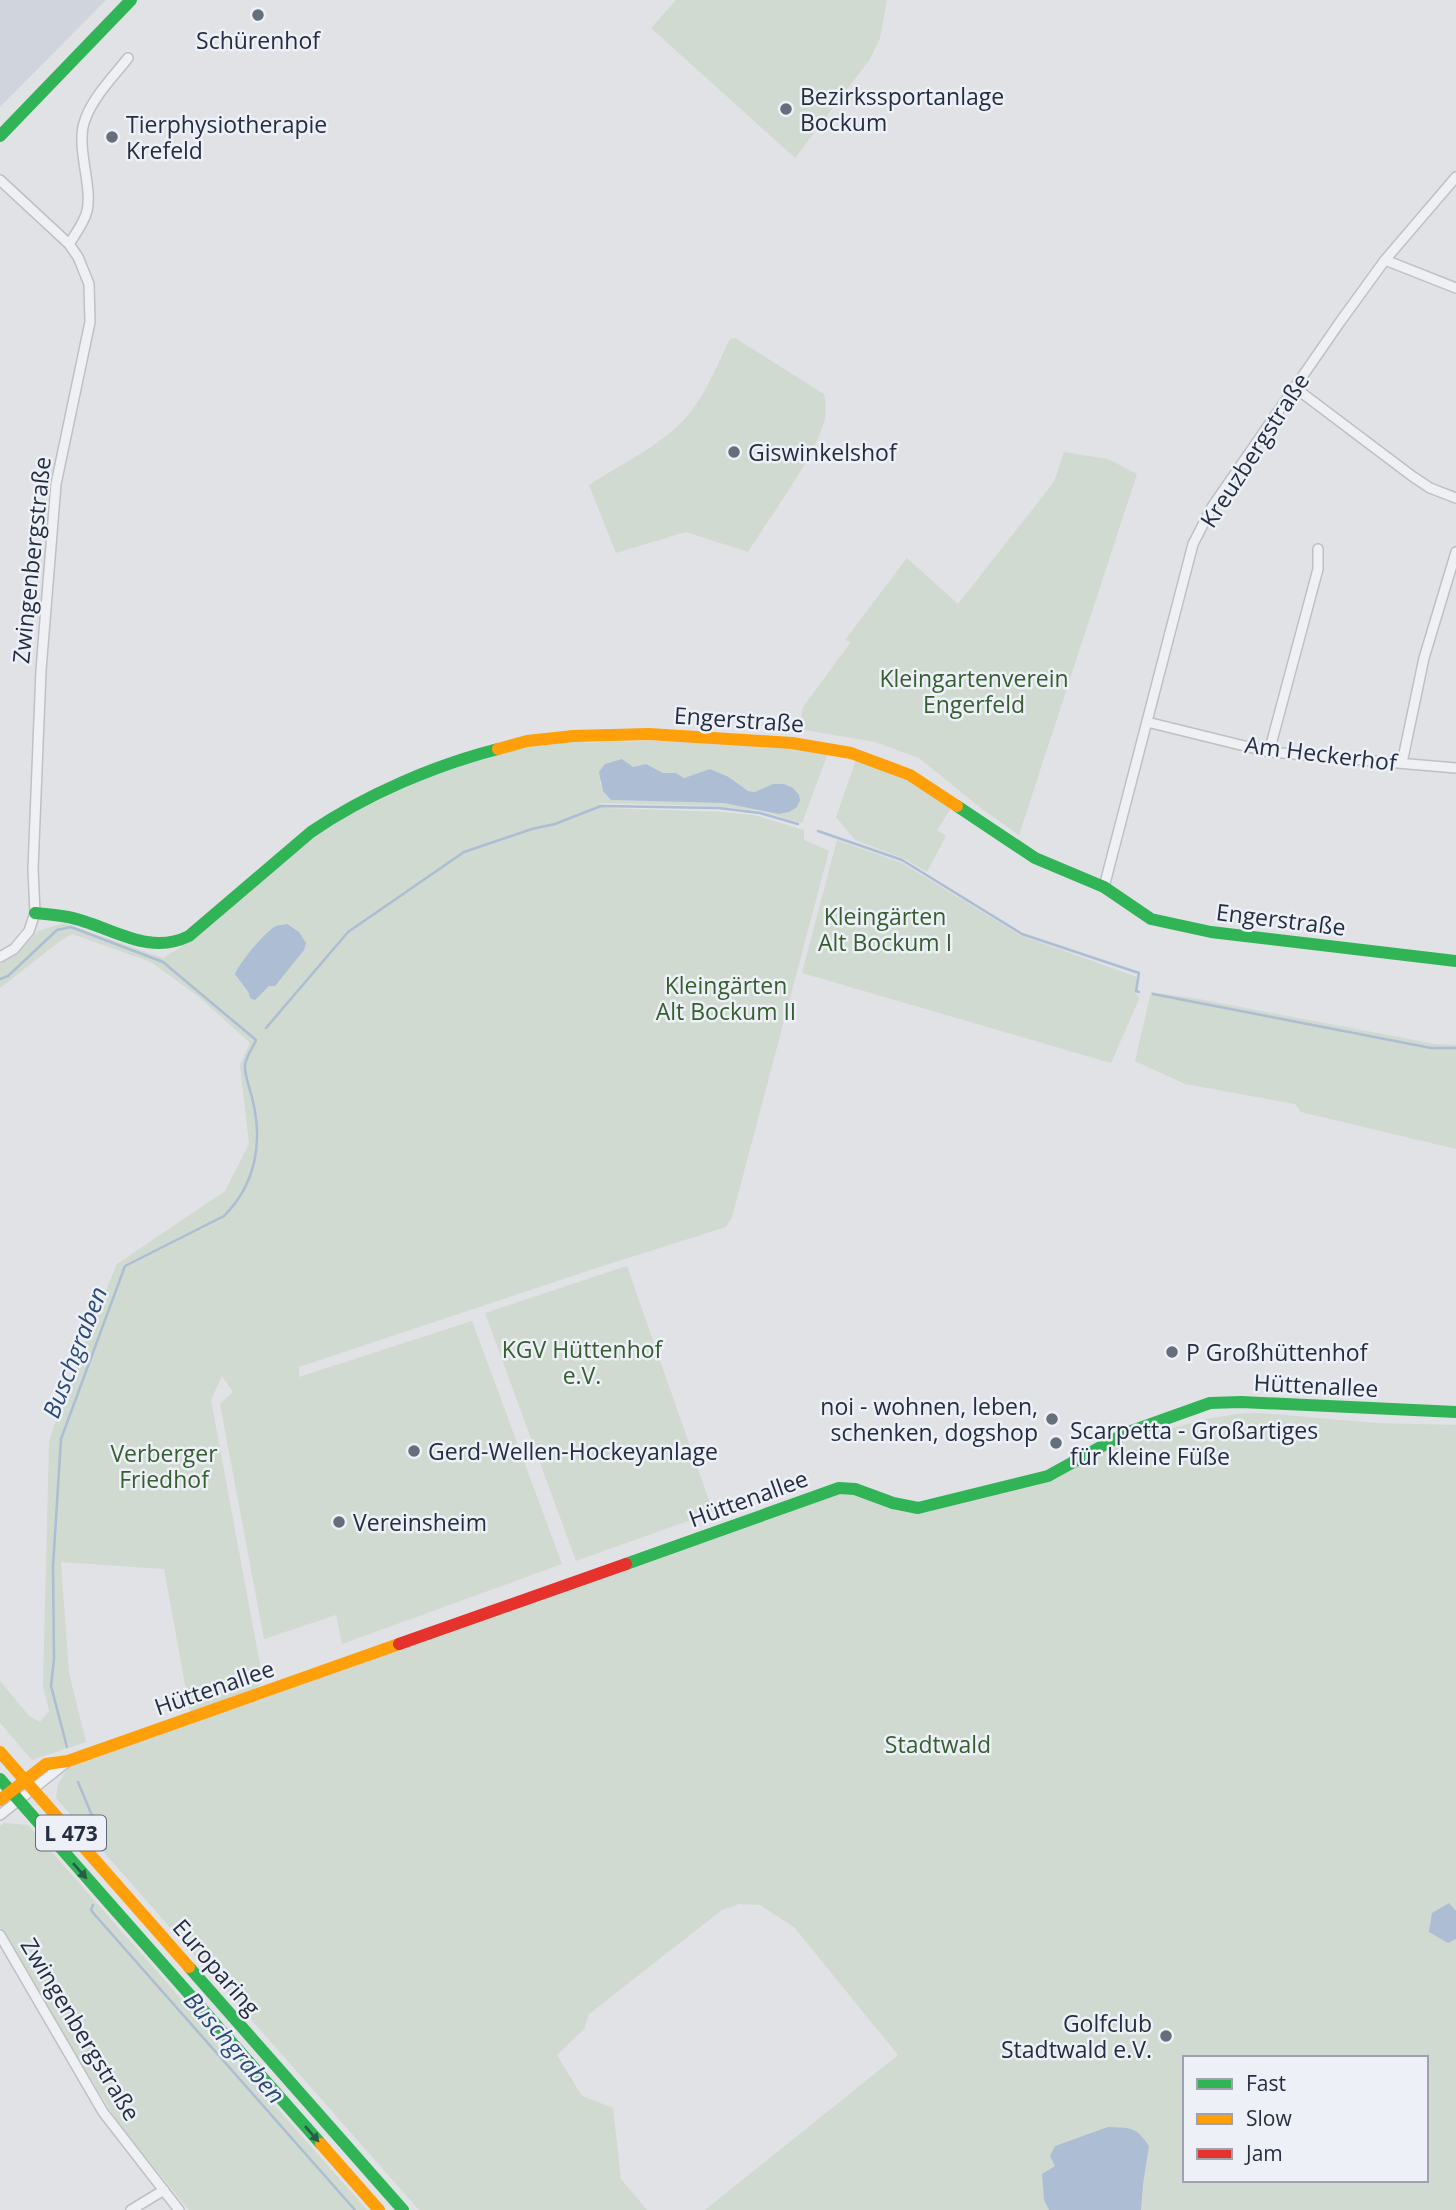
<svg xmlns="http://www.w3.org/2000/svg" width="1456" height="2210" viewBox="0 0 1456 2210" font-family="'Open Sans',sans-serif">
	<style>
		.built { fill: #d0d5dd }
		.green { fill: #d0dad0; fill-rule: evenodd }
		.water { fill: #acbdd4 }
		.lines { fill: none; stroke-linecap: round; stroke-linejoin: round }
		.stream { stroke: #acbdd4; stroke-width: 2.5 }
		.street-casing { stroke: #bec0c4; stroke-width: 12 }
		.street { stroke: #eff0f3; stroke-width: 9 }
		.fast { stroke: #30b455; stroke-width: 12 }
		.slow { stroke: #ff9f0a; stroke-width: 12 }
		.jam { stroke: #e5322d; stroke-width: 12 }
		.oneway { fill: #295d48 }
		.poi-dot { fill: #666d7b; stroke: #edf0f6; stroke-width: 2.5 }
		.labels { text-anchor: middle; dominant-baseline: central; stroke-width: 5; stroke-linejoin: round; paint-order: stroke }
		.shield { fill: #edf0f6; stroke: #616877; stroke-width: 2 }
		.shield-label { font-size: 21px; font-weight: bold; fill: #252e41 }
		.poi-label { font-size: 23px; fill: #252e41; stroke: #edf0f6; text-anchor: start }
		.street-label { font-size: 23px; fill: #252e41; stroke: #edf0f6 }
		.park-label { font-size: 23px; fill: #375e31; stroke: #edf0f6 }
		.water-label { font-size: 24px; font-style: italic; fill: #2c4a78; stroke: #edf0f6 }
	</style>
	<rect width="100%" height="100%" fill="#e0e2e6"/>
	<path class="built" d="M 0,0 L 106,0 L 0,107 Z"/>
	<path class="green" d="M 676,0 L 887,0 L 880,38 L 870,59 L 795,158 L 651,28 Z
		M 735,338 L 824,394 C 827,406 826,420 821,431 C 805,471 771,515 748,552 L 686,532 L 616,553 L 589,485 C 624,462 670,442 694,407 C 709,387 719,361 730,339 Z
		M 1064,452 L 1108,459 L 1137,474 L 1019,835 L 982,809 L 919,758 L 875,742 L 799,729 L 803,707 L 851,642 L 845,640 L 907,558 L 958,604 L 1054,482 Z
		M 580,739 L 585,743 C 666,739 748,739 828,753 L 802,823 L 760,811 L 715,806 L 599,803 L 603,808 L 722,812 L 754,815 L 804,830 L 804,840 L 829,851 L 732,1217 L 726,1227 L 612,1263 L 299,1367 L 299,1377 L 472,1321 L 562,1564 L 342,1644 L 336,1615 L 264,1639 L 220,1404 L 233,1392 L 222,1376 L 211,1400 L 263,1681 L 257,1689 L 190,1712 L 164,1569 L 61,1562 L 69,1673 L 86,1742 L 32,1760 L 0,1723 L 0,1681 L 29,1716 L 40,1722 L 49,1711 L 43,1686 L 49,1442 L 71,1374 L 117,1264 L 225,1191 L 249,1144 L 240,1065 L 250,1043 L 199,997 L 151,962 L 72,934 L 60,941 L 0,988 L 0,962 L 16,954 L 38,931 L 64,923 L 163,958 L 191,941 L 310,838 L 340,819 L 438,772 L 525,745 ZM 646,764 L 663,773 L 676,773 L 684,778 L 710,769 L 730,777 L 748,791 L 755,792 L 784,784 C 799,791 806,802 789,812 L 724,803 L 611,800 L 603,790 L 600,782 L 633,767 Z
		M 856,760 L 909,780 L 952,807 L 937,830 L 946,836 L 927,872 L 905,859 L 855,840 L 836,817 Z
		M 837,840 L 902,863 L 1020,935 L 1137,977 L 1135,991 L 1139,999 L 1111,1063 L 802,973 Z
		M 1151,992 L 1199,999 L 1435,1044 L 1456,1045 L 1456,1149 L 1301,1112 L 1295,1104 L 1185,1084 L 1135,1061 Z
		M 627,1266 L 713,1512 L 576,1561 L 485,1313 Z
		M 1260,1413 L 1377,1423 L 1456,1425 L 1456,2210 L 705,2210 L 898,2055 L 794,1927 L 760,1905 L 739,1904 L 722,1910 L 589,2014 L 584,2029 L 557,2055 L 582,2096 L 613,2108 L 621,2179 L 647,2210 L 419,2210 L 56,1798 L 58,1784 L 69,1767 L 848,1491 L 898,1511 L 914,1513 L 1055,1479 L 1119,1443 L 1206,1419 L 1237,1414 ZM 1185,2058 L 1426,2058 L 1426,2180 L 1185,2180 Z
		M 4,1823 L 28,1825 L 367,2210 L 189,2210 L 119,2124 L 28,1978 L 0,1927 L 0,1826 Z"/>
	<path class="water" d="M 622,759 L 633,767 L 646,764 L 663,773 L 676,773 L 684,778 L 710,769 L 729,777 L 748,791 L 755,792 L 773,784 L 784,784 L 793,788 L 799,795 L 800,800 L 797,807 L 789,812 L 779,814 L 724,803 L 611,800 L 603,791 L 599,772 L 605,764 Z
		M 287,924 L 299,932 L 306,943 L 304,950 L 275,986 L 269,986 L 255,1000 L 250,998 L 249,993 L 235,974 C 239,963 265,932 276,926 C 278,925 285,925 287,924 Z
		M 1449,1903 L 1456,1911 L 1456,1939 L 1448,1943 L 1429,1932 L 1432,1913 Z
		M 1108,2127 C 1130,2128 1136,2126 1149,2146 L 1143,2184 L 1141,2210 L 1049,2210 L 1044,2200 L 1042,2174 L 1055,2166 L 1050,2156 L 1055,2146 Z"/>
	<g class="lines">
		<path class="stream" d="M 818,831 L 902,860 L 1022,934 L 1139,973 L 1136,991 L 1139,992
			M 0,979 L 8,976 L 57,930 L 71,927 L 163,962 L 256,1040 C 253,1047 246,1057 245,1065 C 244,1075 251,1091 253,1102 C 263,1144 255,1185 224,1216 L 125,1266 L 61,1439 L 53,1566 L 54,1659 L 51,1686 L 67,1747
			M 1153,994 L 1431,1048 L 1456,1048
			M 266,1028 L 348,932 L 464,852 L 532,829 L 555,824 L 601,806 L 719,808 L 760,813 L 798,824
			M 78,1782 L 106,1849
			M 93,1905 L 91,1910 L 95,1915 L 355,2210"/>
		<defs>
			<path id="street" d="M 0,180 L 69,244 L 78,257 L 89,284 L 90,322 L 56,484 L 41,670 L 33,869 L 35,913 L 29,931 L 14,949 L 0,957
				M 69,244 C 76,233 84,223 87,211 C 93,186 75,146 85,120 C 93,97 113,77 128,58
				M 1385,260 L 1456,288
				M 1294,387 L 1412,476 L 1430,488 L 1456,498
				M 1147,722 L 1269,752 L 1456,768
				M 1269,752 L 1318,569 L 1318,549
				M 1402,763 L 1424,658 L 1456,552
				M 1104,887 L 1193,544 L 1212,507 L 1340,322 L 1385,260 L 1456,177
				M 0,1815 L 67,1762
				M 0,1935 L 103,2112 L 179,2210
				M 131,2210 L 164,2190"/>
		</defs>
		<use href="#street" class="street-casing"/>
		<use href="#street" class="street"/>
		<path class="fast" d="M 0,136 L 131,0
			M 957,806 L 1035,858 L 1104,887 L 1151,919 L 1211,932 L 1456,961
			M 35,913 C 46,914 57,915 68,917 C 109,925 147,957 189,936 L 311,832 C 365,795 435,765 498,749
			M 626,1564 L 839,1488 L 855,1489 L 893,1503 L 918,1508 L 1048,1476 L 1126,1433 L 1210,1403 L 1241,1402 L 1456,1412
			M 0,1779 L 321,2144
			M 189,1967 L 403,2210"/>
		<path class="slow" d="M 498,749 L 527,741 L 573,736 L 649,734 L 792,743 L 851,753 L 910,775 L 957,806
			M 0,1752 L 189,1967
			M 0,1800 L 46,1764 L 68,1761 L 399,1644
			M 321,2144 L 379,2210"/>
		<path class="jam" d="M 399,1644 L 626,1564"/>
	</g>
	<defs><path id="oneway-solid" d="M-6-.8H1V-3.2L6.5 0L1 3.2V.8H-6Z" transform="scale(1.75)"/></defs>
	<g class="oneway">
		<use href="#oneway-solid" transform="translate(80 1871) rotate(49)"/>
		<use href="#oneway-solid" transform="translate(312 2134) rotate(49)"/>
	</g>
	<g class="poi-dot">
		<circle cx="258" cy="15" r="7"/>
		<circle cx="786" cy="109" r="7"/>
		<circle cx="112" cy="137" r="7"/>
		<circle cx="734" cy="452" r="7"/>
		<circle cx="1172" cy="1352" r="7"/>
		<circle cx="1052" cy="1419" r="7"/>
		<circle cx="1056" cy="1443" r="7"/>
		<circle cx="414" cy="1451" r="7"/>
		<circle cx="339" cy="1522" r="7"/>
		<circle cx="1166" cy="2036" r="7"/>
	</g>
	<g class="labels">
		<rect class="shield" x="36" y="1815.5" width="70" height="35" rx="5"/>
		<g class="shield-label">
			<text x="71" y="1833">L 473</text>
		</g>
		<g class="poi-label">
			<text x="258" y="40" text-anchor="middle">Schürenhof</text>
			<text x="800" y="96">Bezirkssportanlage<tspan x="800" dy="26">Bockum</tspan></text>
			<text x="126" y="124">Tierphysiotherapie<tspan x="126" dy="26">Krefeld</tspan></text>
			<text x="748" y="452">Giswinkelshof</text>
			<text x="1186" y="1352">P Großhüttenhof</text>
			<text x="1038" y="1406" text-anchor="end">noi - wohnen, leben,<tspan x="1038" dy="26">schenken, dogshop</tspan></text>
			<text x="1070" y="1430">Scarpetta - Großartiges<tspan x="1070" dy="26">für kleine Füße</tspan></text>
			<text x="428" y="1451">Gerd-Wellen-Hockeyanlage</text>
			<text x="353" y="1522">Vereinsheim</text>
			<text x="1152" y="2023" text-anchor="end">Golfclub<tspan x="1152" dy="26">Stadtwald e.V.</tspan></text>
		</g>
		<g class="street-label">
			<text transform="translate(1254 450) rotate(-57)">Kreuzbergstraße</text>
			<text transform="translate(31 560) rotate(-84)">Zwingenbergstraße</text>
			<text transform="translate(739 719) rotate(4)">Engerstraße</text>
			<text transform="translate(1321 753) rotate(7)">Am Heckerhof</text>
			<text transform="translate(1281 919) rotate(7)">Engerstraße</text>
			<text transform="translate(1316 1385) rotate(3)">Hüttenallee</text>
			<text transform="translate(748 1498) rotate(-20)">Hüttenallee</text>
			<text transform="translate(214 1687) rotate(-19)">Hüttenallee</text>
			<text transform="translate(217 1967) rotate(49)">Europaring</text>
			<text transform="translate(81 2029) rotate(59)">Zwingenbergstraße</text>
		</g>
		<g class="park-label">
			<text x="974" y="678">Kleingartenverein<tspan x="974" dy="26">Engerfeld</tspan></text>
			<text x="885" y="916">Kleingärten<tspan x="885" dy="26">Alt Bockum I</tspan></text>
			<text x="726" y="985">Kleingärten<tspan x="726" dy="26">Alt Bockum II</tspan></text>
			<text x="582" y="1349">KGV Hüttenhof<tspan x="582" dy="26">e.V.</tspan></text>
			<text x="164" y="1453">Verberger<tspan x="164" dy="26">Friedhof</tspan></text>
			<text x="938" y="1744">Stadtwald</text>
		</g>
		<g class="water-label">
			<text transform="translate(74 1352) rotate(-69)">Buschgraben</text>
			<text transform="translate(235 2047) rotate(49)">Buschgraben</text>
		</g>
	</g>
	<rect x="1183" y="2056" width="245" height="126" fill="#edf0f6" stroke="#9da2ae" stroke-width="2"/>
	<rect x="1197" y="2079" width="35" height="10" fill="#30b455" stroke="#9da2ae" stroke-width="2"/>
	<text x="1246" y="2091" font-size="21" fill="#252e41">Fast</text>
	<rect x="1197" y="2114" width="35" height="10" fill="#ff9f0a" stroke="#9da2ae" stroke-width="2"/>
	<text x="1246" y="2126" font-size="21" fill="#252e41">Slow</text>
	<rect x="1197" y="2149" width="35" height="10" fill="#e5322d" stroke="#9da2ae" stroke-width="2"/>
	<text x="1246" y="2161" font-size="21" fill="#252e41">Jam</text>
</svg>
